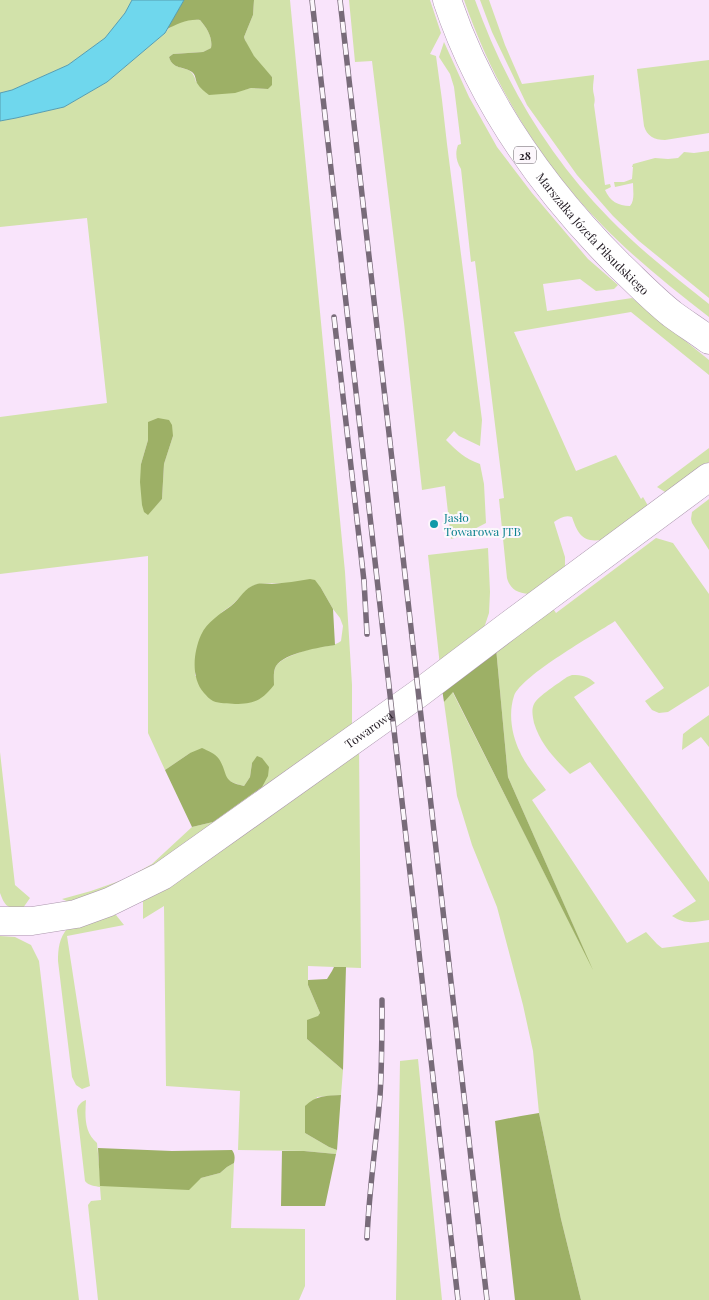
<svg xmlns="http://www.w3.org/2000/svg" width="709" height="1300" viewBox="0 0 709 1300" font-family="'Playfair Display',serif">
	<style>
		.green { fill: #d2e2aa; fill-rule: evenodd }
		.forest { fill: #9db066 }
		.water { fill: #6fd7ed; stroke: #579eb0 }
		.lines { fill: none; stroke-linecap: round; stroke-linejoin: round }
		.minor-casing { stroke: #aa96ac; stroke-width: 29 }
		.major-casing { stroke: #aa96ac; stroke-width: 29 }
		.minor { stroke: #fff; stroke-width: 28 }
		.major { stroke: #fff; stroke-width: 28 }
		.rail-casing { stroke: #786b79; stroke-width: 5.5 }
		.rail { stroke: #fcf7fc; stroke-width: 4; stroke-dasharray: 11; stroke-linecap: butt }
		.culture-dot { fill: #0f9aa8; stroke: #fcf7fc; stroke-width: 2 }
		.labels { text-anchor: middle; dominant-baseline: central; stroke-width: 4; stroke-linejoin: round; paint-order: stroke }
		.shield { fill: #fcf7fc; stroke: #625c63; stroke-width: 1 }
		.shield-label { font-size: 11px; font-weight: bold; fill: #201921 }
		.street-label { font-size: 12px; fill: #201921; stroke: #fcf7fc }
		.culture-label { font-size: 12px; fill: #0d838f; stroke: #fcf7fc; text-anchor: start }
	</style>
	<rect width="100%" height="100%" fill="#f9e4fb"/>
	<path class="green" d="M 0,0 L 132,0 L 125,13 L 105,38 L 68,65 L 12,90 L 0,93 Z
		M 254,0 L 290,0 L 345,572 L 352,685 L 352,729 L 142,876 L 71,903 L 62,899 L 91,891 L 125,879 L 152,864 L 192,827 L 213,822 L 262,787 L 252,763 L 250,777 L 244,786 C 224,782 207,765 190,753 L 165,770 L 148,733 L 148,556 L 0,574 L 0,417 L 107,403 L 87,218 L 0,227 L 0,121 L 16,118 L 64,107 L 107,82 L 165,33 C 169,26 183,20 191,19 C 192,19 198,20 200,20 C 207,28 213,38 211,48 L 203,52 L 173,54 L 169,57 C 175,75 192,61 196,82 L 243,90 L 251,88 L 268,89 L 272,77 C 261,66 248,52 244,37 L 253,15 ZM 148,422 L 173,436 L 164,464 L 162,499 L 148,514 L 141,464 L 148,440 ZM 283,583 L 321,588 L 333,609 L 340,618 L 343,626 L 341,641 C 334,646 327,646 319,647 C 308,649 282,657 276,666 C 273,672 274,679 274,685 L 195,676 L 195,662 L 222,612 L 232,605 L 249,588 L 257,584 Z
		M 349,0 L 430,0 L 441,33 L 430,54 L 436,56 L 442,100 L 447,144 L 482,420 L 480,446 L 459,436 L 454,431 L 446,440 C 458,452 464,458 480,464 L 484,484 L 486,523 L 461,536 L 451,539 L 445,486 L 422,490 L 404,323 L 372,61 L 355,62 Z
		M 464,0 L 475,0 C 504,81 548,156 609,218 C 639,249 675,277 709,304 L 709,317 C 672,288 635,259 602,225 C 540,162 493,84 464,0 Z
		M 480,0 L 489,0 L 505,45 L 522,84 L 594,75 C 594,80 593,83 593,88 C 593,95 596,97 594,105 L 605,185 L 610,184 L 611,187 L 605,190 C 610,201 618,206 630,206 C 635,200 633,191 633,183 L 615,187 L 614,182 L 624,182 L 632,179 L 633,167 L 632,167 L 633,164 L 655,158 L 668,159 L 678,158 L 684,152 L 694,153 L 709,151 L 709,298 L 639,241 L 613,216 L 577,175 L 527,105 L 492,32 Z
		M 444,42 L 469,97 L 497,147 L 532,193 L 588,259 L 618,285 L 614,289 L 596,291 L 580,279 L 543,284 L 547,311 L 632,298 L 709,360 L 709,375 L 631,312 L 514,332 L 576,471 L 616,455 L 641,499 L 643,497 L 647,504 L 647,506 L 601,540 C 582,543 577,532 572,517 C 565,515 560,518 554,522 L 565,557 L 565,569 L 529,594 C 517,593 510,589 507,578 L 499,499 L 504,498 L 475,261 L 471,262 L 461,169 C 456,161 455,153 458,145 L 461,144 L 454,87 L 450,74 L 439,57 Z
		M 709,60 L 709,133 L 665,140 C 654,140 647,136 644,126 L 637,69 Z
		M 709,448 L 709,462 L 669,491 L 665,492 L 657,487 Z
		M 709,499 L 709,550 L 692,523 L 691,519 L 692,512 Z
		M 656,538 L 673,543 L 709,594 L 709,686 L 668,712 L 659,713 L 652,710 L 645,701 L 664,688 L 615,621 C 594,635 522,675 514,696 C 508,714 512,736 520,752 C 525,764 538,779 546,790 L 532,800 L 627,943 L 646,932 L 657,944 L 662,948 L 709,942 L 709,1300 L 581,1300 L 561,1219 L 539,1113 L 533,1051 L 523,1005 L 497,907 L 472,845 L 457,796 L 444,702 L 452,691 L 587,957 L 508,777 L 496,648 L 552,607 L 556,613 Z
		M 488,548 L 490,592 L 489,613 L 484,628 L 440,666 L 428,555 Z
		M 572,675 C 582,675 588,676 595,683 L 574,697 L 709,882 L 709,920 C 693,922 686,925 672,916 L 696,901 L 590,762 L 570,774 C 555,759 541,745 534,723 C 533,717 531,710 534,704 C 538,696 559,683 567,677 Z
		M 709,715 L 709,747 L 701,737 L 682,750 L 683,734 L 692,727 Z
		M 359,746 L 361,968 L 308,966 L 308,985 L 320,1013 L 307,1039 L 343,1070 L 341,1095 L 317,1097 L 305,1133 L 329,1147 L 337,1150 L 336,1154 L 304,1151 L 238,1150 L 240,1091 L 166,1086 L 164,906 L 143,919 L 143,896 Z
		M 0,752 L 15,885 L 30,898 L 23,908 C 8,909 5,907 0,893 Z
		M 112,910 L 124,925 L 67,936 L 90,1086 L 82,1089 L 76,1085 L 72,1077 L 58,961 C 58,950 59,937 68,928 C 74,923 102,914 112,910 Z
		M 0,936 L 15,937 L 31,945 L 39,961 L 79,1300 L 0,1300 Z
		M 418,1059 L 442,1300 L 396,1300 L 400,1061 Z
		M 86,1100 C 85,1116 84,1132 97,1143 L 101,1186 L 201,1178 L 220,1173 L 227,1167 L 234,1163 L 231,1228 L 305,1229 L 305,1286 L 299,1300 L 98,1300 L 88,1205 L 91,1201 L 101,1200 L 100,1187 C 95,1186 89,1186 85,1181 L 77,1111 C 77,1106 81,1102 86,1100 Z"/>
	<path class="forest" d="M 184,0 L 254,0 L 253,15 L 244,37 L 245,40 L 254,56 L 272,77 L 272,85 L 268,89 L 251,88 L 235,93 L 209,95 C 204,91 200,88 197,83 C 195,79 196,75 192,72 C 184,66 173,70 169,57 L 173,54 L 203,52 L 211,48 C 213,38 207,28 200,20 C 187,19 177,24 166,30 Z
		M 158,418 L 169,420 L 172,425 L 173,436 L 164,464 L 162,499 L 148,515 L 144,512 L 142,505 L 140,482 L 141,464 L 148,440 L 148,422 Z
		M 310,579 L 315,580 L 321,588 L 333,609 L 335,645 C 321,647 284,653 276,666 C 273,671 274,679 274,685 C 262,700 255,704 235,704 C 228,703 220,704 213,701 C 209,699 207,696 204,693 C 191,678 193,653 201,635 C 207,622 220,614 231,606 C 240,599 245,587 257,584 C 261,583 267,584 272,584 C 285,583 298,581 310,579 Z
		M 496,648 L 508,777 L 593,970 L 453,692 L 444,702 L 442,689 Z
		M 202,748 C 208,751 215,753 219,759 C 229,775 221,781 244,786 L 250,777 L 252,763 L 257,756 L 262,758 L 269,767 L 268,776 L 262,787 L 213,822 L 192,827 L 165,770 L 190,753 Z
		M 334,967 L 346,967 L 343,1070 L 307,1039 L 307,1020 L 318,1016 L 320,1013 L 308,985 L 308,980 L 327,979 L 332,971 Z
		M 341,1095 L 337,1150 L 329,1147 L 305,1133 L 305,1106 C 316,1095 327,1096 341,1095 Z
		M 539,1113 L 561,1219 L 581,1300 L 515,1300 L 495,1121 L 521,1116 Z
		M 98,1148 L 172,1151 L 232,1150 C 235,1154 235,1158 234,1163 L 227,1167 L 220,1173 L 201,1178 L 189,1190 L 100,1186 Z
		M 282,1151 L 304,1151 L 336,1154 L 325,1206 L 281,1206 Z"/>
	<path class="water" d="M 132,0 L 184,0 L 165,33 L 107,82 L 64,107 L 16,118 L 0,121 L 0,93 L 12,90 L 68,65 L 105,38 L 125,13 Z"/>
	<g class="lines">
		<defs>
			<g id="minor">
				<path id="s1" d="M 0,921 L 32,921 L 76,914 L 109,902 L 162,876 L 418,694 L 508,626 L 709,477"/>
			</g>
			<g id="major">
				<path id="s2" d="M 447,0 C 481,102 543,189 619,265 C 636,281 653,299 672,314 C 684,323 697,331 709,340"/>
			</g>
		</defs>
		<use href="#minor" class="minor-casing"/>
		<use href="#major" class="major-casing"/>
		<use href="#minor" class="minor"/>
		<use href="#major" class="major"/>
		<defs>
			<path id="rail" d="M 312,0 L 458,1300
				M 340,0 L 487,1300
				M 334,317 L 364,581 L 367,634
				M 367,1238 C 369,1191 376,1144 380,1096 C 382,1064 382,1032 382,1000"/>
		</defs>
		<use href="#rail" class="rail-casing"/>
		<use href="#rail" class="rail"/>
	</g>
	<circle class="culture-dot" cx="434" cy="524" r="5"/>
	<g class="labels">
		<rect class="shield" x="514" y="146.5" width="22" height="17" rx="4"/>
		<g class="shield-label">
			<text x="525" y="155">28</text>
		</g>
		<g class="street-label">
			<text stroke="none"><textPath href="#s2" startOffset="278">Marszałka Józefa Piłsudskiego</textPath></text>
			<text stroke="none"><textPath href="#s1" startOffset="424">Towarowa</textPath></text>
		</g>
		<g class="culture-label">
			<text x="444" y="517">Jasło<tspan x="444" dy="14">Towarowa JTB</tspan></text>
		</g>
	</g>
</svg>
